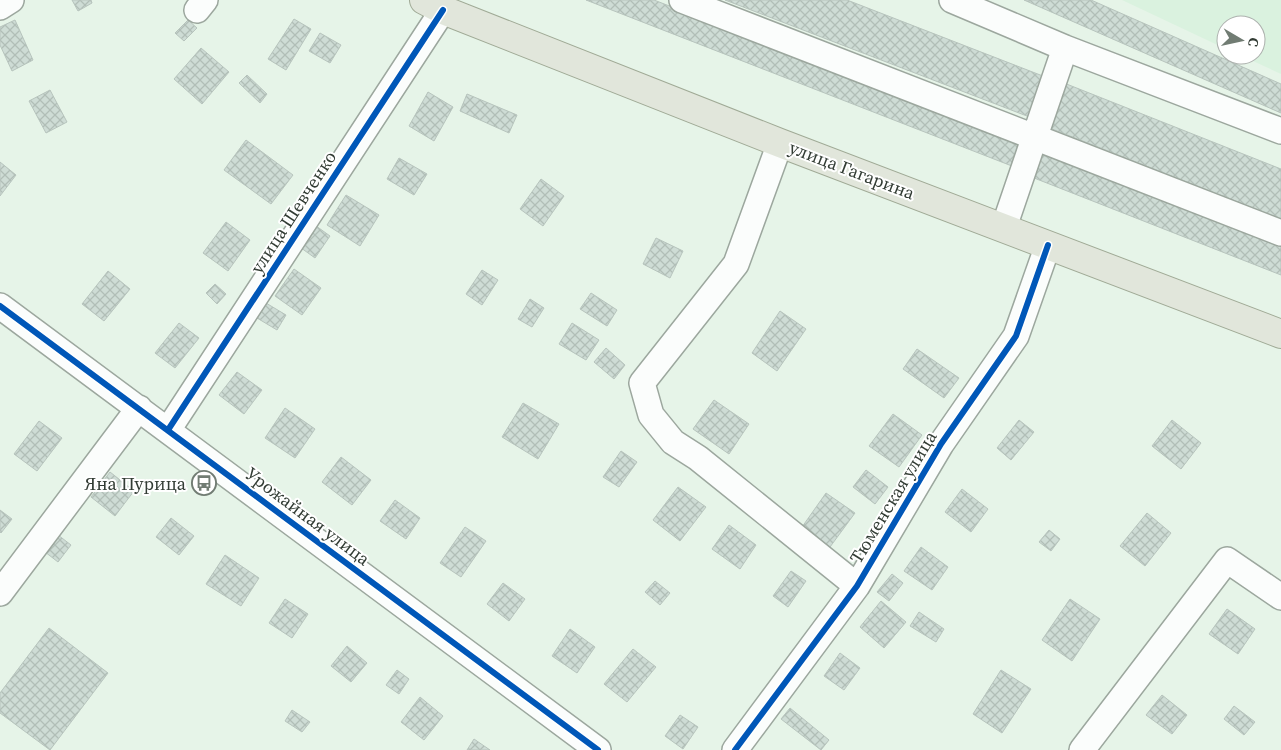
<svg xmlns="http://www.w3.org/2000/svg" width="1281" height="750" viewBox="0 0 1281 750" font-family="'Source Serif 4',serif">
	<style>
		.built { fill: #daf2df }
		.building { fill: url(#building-cross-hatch); stroke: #b7c4bd }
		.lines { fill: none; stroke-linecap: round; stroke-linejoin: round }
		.minor-casing { stroke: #9ca79e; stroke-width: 28 }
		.major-casing { stroke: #a0aa96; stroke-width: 30 }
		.minor { stroke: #fbfdfc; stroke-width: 25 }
		.major { stroke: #e1e6db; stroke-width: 28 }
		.cycleway-casing { stroke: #fff; stroke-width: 9 }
		.cycleway { stroke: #0057b8; stroke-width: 6 }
		.labels { text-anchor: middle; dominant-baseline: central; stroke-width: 4; stroke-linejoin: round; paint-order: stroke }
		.street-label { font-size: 18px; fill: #323c34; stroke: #fff }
		.poi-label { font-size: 18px; fill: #323c34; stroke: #fff; text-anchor: end }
	</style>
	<defs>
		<pattern id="building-cross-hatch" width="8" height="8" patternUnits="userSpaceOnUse" patternTransform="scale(1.25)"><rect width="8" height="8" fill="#cedcd5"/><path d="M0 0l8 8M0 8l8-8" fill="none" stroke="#b1beb7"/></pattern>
	</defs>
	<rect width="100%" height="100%" fill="#e6f4e8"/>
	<path class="built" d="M 1122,0 L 1281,0 L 1281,74 L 1240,55 L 1256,55 L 1256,25 L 1226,25 L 1226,49 Z"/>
	<path class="building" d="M 72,0 L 91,0 L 92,3 L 78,11 Z
		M 586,0 L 654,0 L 1026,145 L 1017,168 Z
		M 725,0 L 847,0 L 1048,78 L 1032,118 Z
		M 1024,0 L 1091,0 L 1281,84 L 1281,113 Z
		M 294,19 L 311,29 L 286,70 L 268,59 Z
		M 15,20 L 33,60 L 12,71 L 0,45 L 0,27 Z
		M 188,20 L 197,28 L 184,41 L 175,33 Z
		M 320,33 L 341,45 L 330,63 L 309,51 Z
		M 201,48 L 229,72 L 202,104 L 174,79 Z
		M 247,75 L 267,94 L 260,103 L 239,83 Z
		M 1064,83 L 1281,169 L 1281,219 L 1047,127 Z
		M 50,90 L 67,122 L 46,133 L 29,101 Z
		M 428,92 L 453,107 L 434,141 L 409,126 Z
		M 467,94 L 517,115 L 509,133 L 460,111 Z
		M 246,140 L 293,175 L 271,204 L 224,170 Z
		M 1039,150 L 1281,245 L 1281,275 L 1029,176 Z
		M 399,158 L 427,174 L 414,195 L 387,179 Z
		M 0,162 L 16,175 L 0,196 Z
		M 541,179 L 564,196 L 543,226 L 520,209 Z
		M 346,195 L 379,215 L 360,246 L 327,225 Z
		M 226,222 L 250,240 L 228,271 L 203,253 Z
		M 312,223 L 330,236 L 315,258 L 297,245 Z
		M 656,238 L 683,251 L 670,278 L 643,264 Z
		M 294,269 L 321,288 L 302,315 L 275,296 Z
		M 482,270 L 498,280 L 482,305 L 466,294 Z
		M 108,271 L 130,289 L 104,321 L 82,304 Z
		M 215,284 L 226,294 L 217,304 L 206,293 Z
		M 591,293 L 617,310 L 607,326 L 580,309 Z
		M 530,299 L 544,308 L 532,327 L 518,319 Z
		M 261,300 L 286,315 L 277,330 L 252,315 Z
		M 780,311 L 806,329 L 777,371 L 752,353 Z
		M 179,323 L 199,338 L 175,368 L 155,353 Z
		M 572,323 L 599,340 L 586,360 L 559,344 Z
		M 606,348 L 625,365 L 614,379 L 594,362 Z
		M 917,349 L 959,378 L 944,398 L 903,369 Z
		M 237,372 L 262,390 L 244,414 L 219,395 Z
		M 714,400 L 749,424 L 729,454 L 693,429 Z
		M 523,403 L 559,424 L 538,459 L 502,437 Z
		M 285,408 L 315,429 L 295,458 L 265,438 Z
		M 893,414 L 922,435 L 899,467 L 869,446 Z
		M 1019,420 L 1034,432 L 1011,460 L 997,448 Z
		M 1172,420 L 1201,443 L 1181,469 L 1152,446 Z
		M 39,421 L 62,438 L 37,471 L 14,454 Z
		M 621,451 L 637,462 L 619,487 L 603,477 Z
		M 341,457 L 371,480 L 352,505 L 322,482 Z
		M 866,470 L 888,487 L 875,504 L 853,487 Z
		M 110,472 L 134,491 L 115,516 L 91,497 Z
		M 678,487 L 706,507 L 680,541 L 653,520 Z
		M 962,489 L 988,509 L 971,532 L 945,512 Z
		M 826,493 L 855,513 L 830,547 L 802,527 Z
		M 395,500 L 420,518 L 406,539 L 380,521 Z
		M 0,510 L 12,519 L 1,533 L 0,532 Z
		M 1147,513 L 1171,533 L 1145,566 L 1120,546 Z
		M 171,518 L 194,536 L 179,555 L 156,537 Z
		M 729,525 L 756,545 L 740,569 L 712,549 Z
		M 465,527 L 486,541 L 461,577 L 440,563 Z
		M 49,528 L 71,545 L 58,562 L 36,545 Z
		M 1049,530 L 1060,539 L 1051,551 L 1039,542 Z
		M 921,547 L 948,567 L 932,590 L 904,571 Z
		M 225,555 L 259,578 L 241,606 L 206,584 Z
		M 791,571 L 806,581 L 788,607 L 773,596 Z
		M 892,574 L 903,583 L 889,601 L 877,592 Z
		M 655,581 L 670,593 L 660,605 L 645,592 Z
		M 503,583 L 525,599 L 509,621 L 487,604 Z
		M 285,599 L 308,614 L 292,638 L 269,623 Z
		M 1070,599 L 1100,619 L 1072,661 L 1042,640 Z
		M 881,601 L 906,622 L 884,648 L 860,627 Z
		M 1227,609 L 1255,629 L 1238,654 L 1209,634 Z
		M 919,612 L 944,629 L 936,642 L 910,626 Z
		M 49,628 L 108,673 L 50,750 L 0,713 L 0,693 Z
		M 570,629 L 595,647 L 577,673 L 552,656 Z
		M 347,646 L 367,663 L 351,682 L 331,666 Z
		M 633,649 L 656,667 L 627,702 L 604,684 Z
		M 840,653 L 860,668 L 844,690 L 824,676 Z
		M 397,670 L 409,679 L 399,694 L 386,685 Z
		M 1001,670 L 1031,689 L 1002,733 L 973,714 Z
		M 1162,695 L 1187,715 L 1172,734 L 1146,715 Z
		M 420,697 L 443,716 L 424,740 L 401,722 Z
		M 1234,706 L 1255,722 L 1244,735 L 1224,719 Z
		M 790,708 L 829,740 L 821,750 L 781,719 Z
		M 292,710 L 310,722 L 302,732 L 285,721 Z
		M 680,715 L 698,727 L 683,749 L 665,736 Z
		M 474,739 L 490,750 L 467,750 Z"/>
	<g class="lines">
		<defs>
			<path id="minor" d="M 682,0 L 1281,233
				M 952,0 L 1065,48 L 1281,131
				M 0,7 L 11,0
				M 197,10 L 205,0
				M 780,143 L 736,264 L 642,383 L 651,415 L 673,442 L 698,458 L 857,586
				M 1004,227 L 1065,48
				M 0,306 L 598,750
				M 168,430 L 443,10
				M 0,593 L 139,408
				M 735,750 L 857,586 L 941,444 L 1016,336 L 1048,245
				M 1082,750 L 1227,560 L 1281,597"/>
			<path id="major" d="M 424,0 L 443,10 L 780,143 L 1281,334"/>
		</defs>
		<use href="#minor" class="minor-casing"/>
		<use href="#major" class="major-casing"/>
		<use href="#minor" class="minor"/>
		<use href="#major" class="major"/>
		<defs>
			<path id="cycleway" d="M 0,306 L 598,750
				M 168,430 L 443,10
				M 735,750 L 857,586 L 941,444 L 1016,336 L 1048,245"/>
		</defs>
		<use href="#cycleway" class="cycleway-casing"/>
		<use href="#cycleway" class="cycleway"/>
	</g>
	<defs>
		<symbol id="bus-ring" viewBox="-11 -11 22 22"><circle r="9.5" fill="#fff" stroke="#717c73" stroke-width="1.5"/><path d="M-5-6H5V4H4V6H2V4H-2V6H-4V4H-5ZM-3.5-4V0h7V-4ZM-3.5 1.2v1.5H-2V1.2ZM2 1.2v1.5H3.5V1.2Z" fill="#717c73"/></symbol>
	</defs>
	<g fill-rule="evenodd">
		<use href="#bus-ring" x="190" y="469" width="28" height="28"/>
	</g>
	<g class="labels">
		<g class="street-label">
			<text transform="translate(852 170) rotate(21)">улица Гагарина</text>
			<text transform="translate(293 212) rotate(-57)">улица Шевченко</text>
			<text transform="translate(893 497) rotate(-59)">Тюменская улица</text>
			<text transform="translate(308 516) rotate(37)">Урожайная улица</text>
		</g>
		<g class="poi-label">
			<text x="186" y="483">Яна Пурица</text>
		</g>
	</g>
	<g transform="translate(1241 40) rotate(99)"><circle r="24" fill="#ffffff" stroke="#adb1ae"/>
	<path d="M0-4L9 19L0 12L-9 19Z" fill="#717c73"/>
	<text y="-8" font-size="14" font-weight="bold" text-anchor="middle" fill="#323c34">С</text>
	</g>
</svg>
